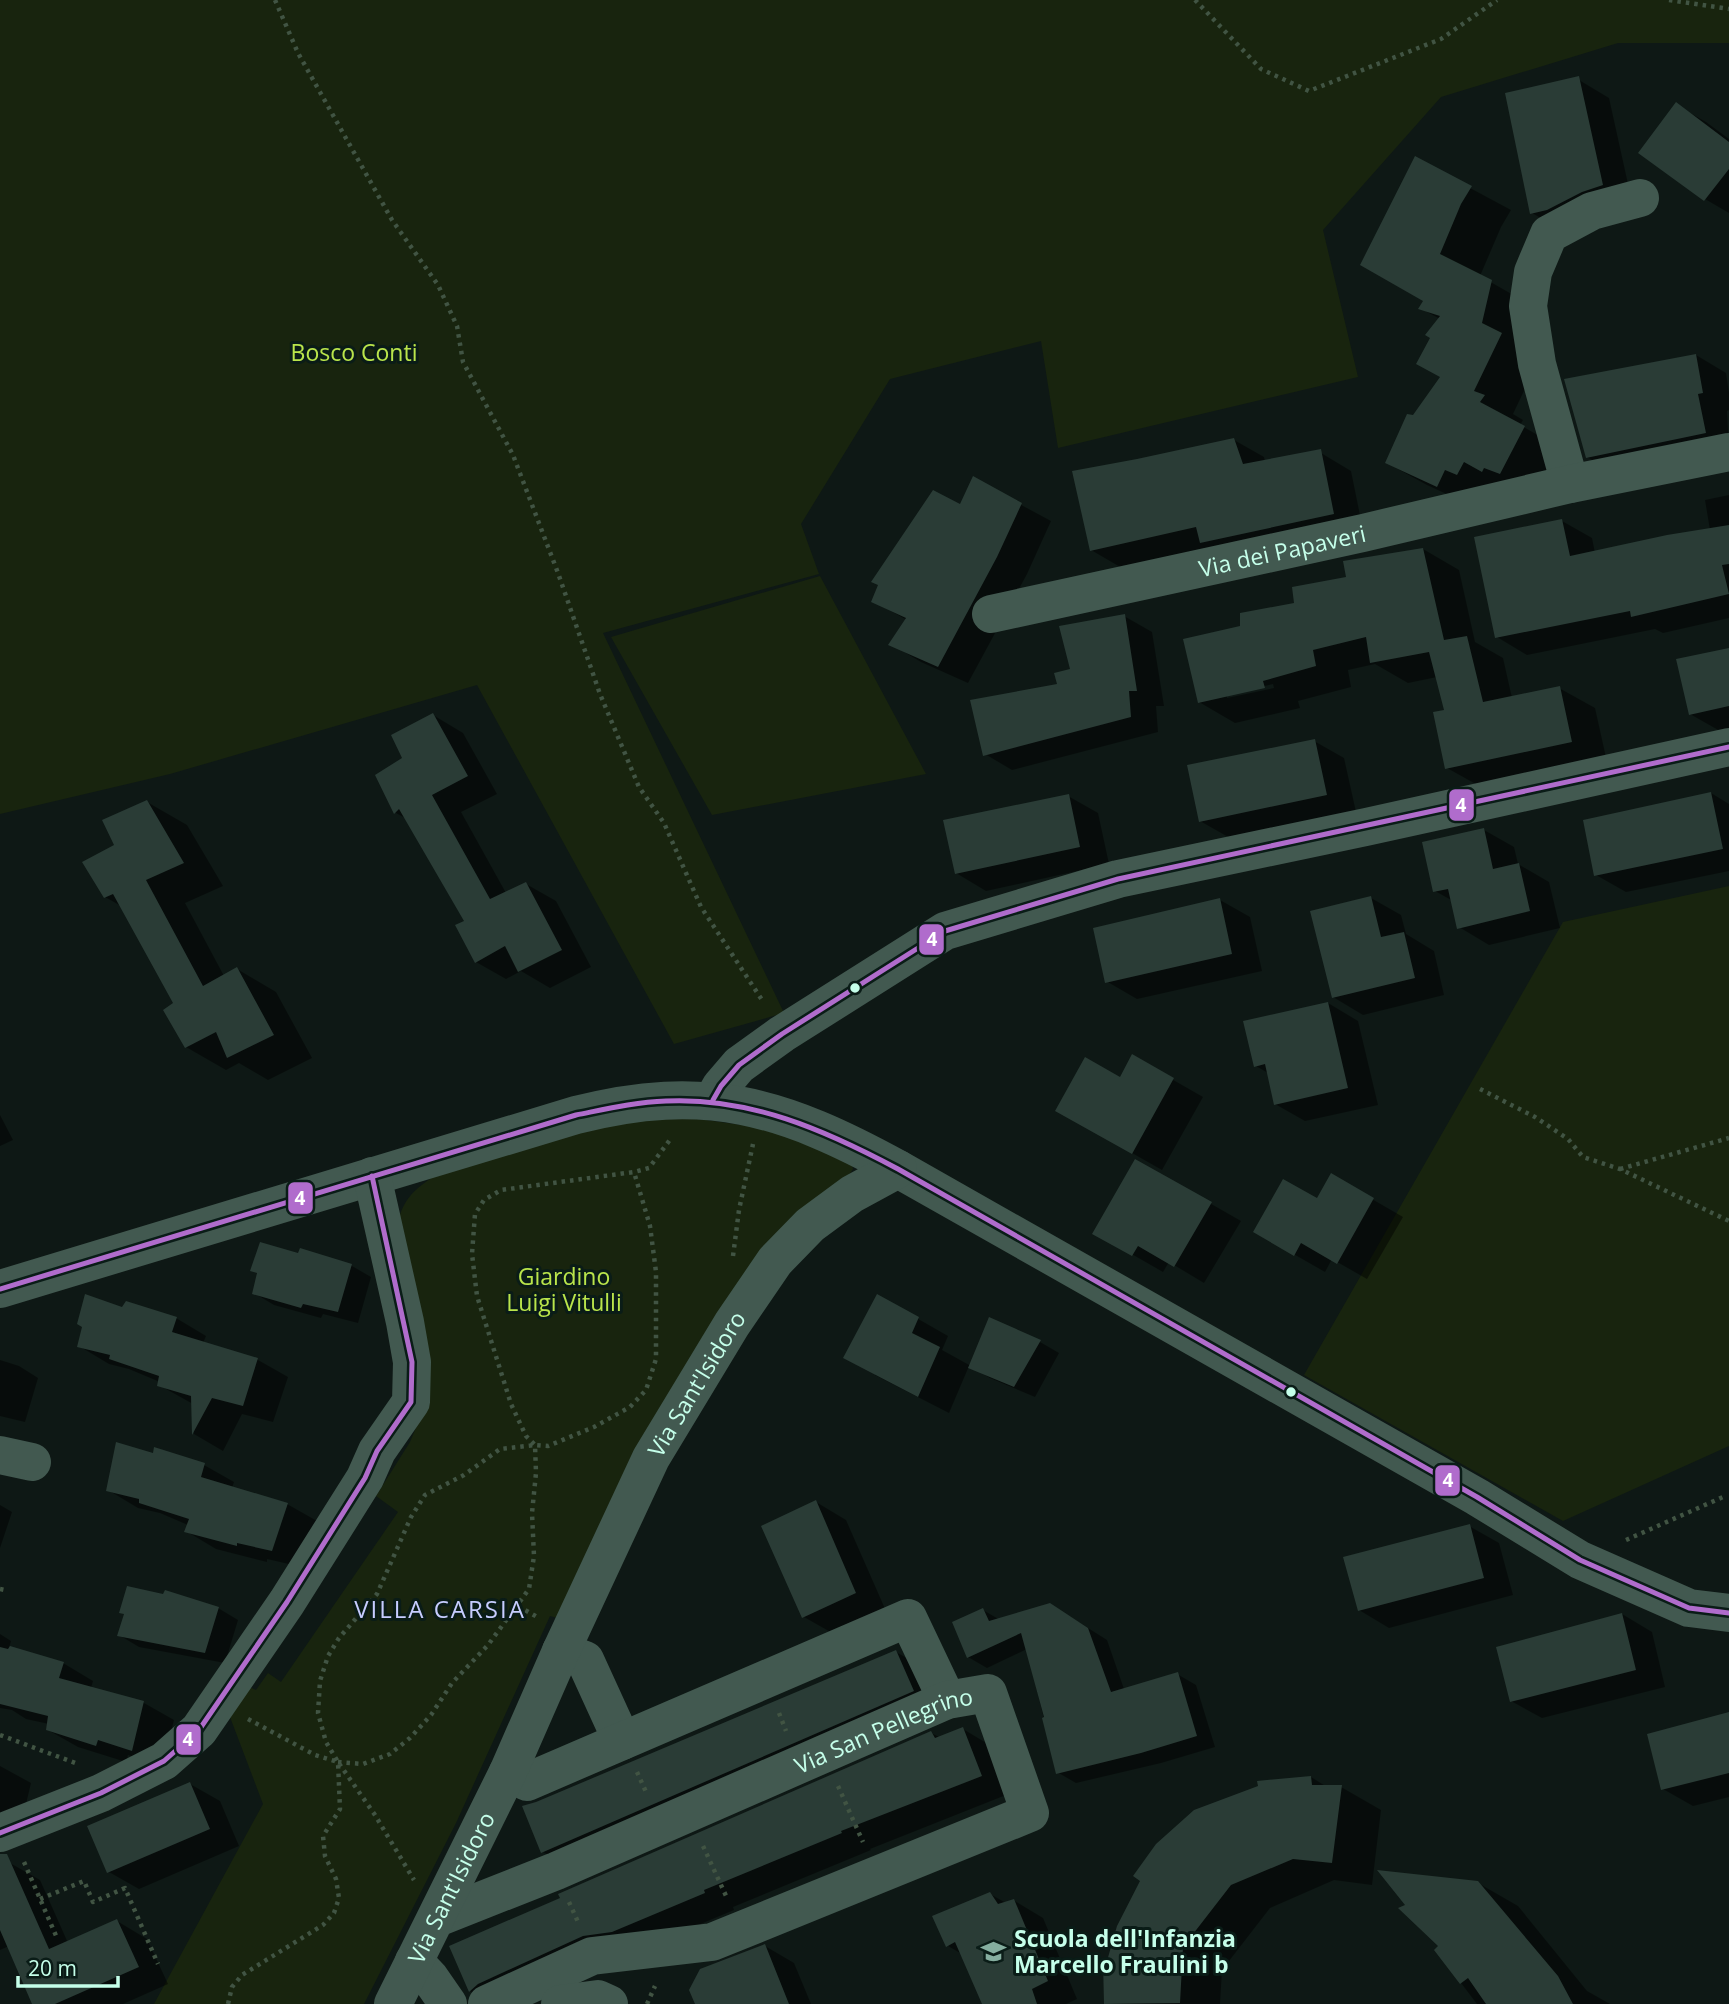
<svg xmlns="http://www.w3.org/2000/svg" width="1729" height="2004" viewBox="0 0 1729 2004" font-family="'Open Sans',sans-serif">
	<style>
		.green { fill: #18240e }
		.shadow { fill: #0007; fill-rule: evenodd }
		.building { fill: #2a3c36 }
		.lines { fill: none; stroke-linecap: round; stroke-linejoin: round }
		.path { stroke: #415443; stroke-width: 4.5; stroke-dasharray: 3.5 5; stroke-linecap: butt }
		.minor { stroke: #425950; stroke-width: 38 }
		.bus-1-casing { stroke: #0a1c17; stroke-width: 10 }
		.bus-1 { stroke: #b06ccc; stroke-width: 5 }
		.bus-dot { fill: #c5ffea; stroke: #0a1c17; stroke-width: 2.5 }
		.labels { text-anchor: middle; dominant-baseline: central; stroke-width: 6; stroke-linejoin: round; paint-order: stroke }
		.park-label { font-size: 23px; fill: #bae54b; stroke: #0a1c17 }
		.street-label { font-size: 23px; fill: #c5ffea; stroke: #0a1c17 }
		.poi-label { font-size: 23px; font-weight: bold; fill: #c5ffea; stroke: #0a1c17; text-anchor: start }
		.neighbourhood-label { font-size: 24px; letter-spacing: 2px; fill: #c7cdff; stroke: #0a1c17 }
		.line-badge { stroke: #0a1c17; stroke-width: 2.5 }
		.badge-label { font-size: 19px; text-anchor: middle; font-weight: bold; fill: #fff }
	</style>
	<rect width="100%" height="100%" fill="#0e1815"/>
	<path class="green" d="M 0,0 L 1729,0 L 1729,43 L 1618,43 L 1441,97 L 1323,230 L 1358,377 L 1058,448 L 1041,341 L 890,379 L 801,524 L 819,574 L 603,633 L 784,1013 L 674,1044 L 477,685 L 170,774 L 0,814 Z
		M 820,576 L 926,774 L 712,815 L 611,637 Z
		M 1729,886 L 1729,1446 L 1563,1521 L 1304,1375 L 1563,922 Z
		M 671,1115 L 791,1132 L 851,1162 L 853,1169 L 558,1618 L 550,1616 L 456,1823 L 364,2004 L 154,2004 L 263,1804 L 230,1717 L 249,1687 L 256,1690 L 268,1673 L 281,1682 L 398,1512 L 376,1496 L 410,1442 L 426,1404 L 398,1224 C 402,1199 416,1188 436,1175 L 595,1127 Z"/>
	<path class="shadow" d="M 1579,80 L 1609,98 L 1632,202 L 1562,230 L 1532,213 Z
		M 1676,105 L 1706,122 L 1729,139 L 1729,213 L 1705,199 Z
		M 1416,159 L 1511,210 L 1501,227 L 1480,276 L 1531,305 L 1540,357 L 1513,414 L 1523,420 L 1520,425 L 1564,450 L 1540,495 L 1477,508 L 1427,485 L 1387,463 L 1442,377 L 1440,319 L 1420,308 L 1426,301 Z
		M 1696,355 L 1726,373 L 1729,393 L 1729,410 L 1727,411 L 1729,451 L 1617,475 L 1587,457 Z
		M 1234,440 L 1264,457 L 1265,462 L 1321,453 L 1351,471 L 1363,530 L 1122,568 L 1091,550 Z
		M 973,479 L 1051,521 L 1027,574 L 968,683 L 921,662 L 891,644 L 907,620 L 873,601 L 961,506 Z
		M 1729,495 L 1729,618 L 1663,633 L 1655,629 L 1527,655 L 1497,637 L 1562,521 L 1592,538 L 1595,553 L 1710,530 L 1705,500 Z
		M 1423,549 L 1459,570 L 1475,642 L 1503,658 L 1512,698 L 1559,688 L 1595,708 L 1607,762 L 1483,788 L 1447,768 L 1447,711 L 1437,677 L 1408,683 L 1375,664 L 1348,670 L 1351,687 L 1298,701 L 1300,708 L 1235,723 L 1199,702 L 1242,627 L 1297,605 L 1348,578 ZM 1273,684 L 1274,688 L 1227,698 L 1227,695 Z
		M 1124,616 L 1152,632 L 1164,706 L 1156,706 L 1158,732 L 1012,770 L 985,754 L 1059,685 Z
		M 1729,649 L 1729,729 L 1720,731 L 1690,714 Z
		M 433,715 L 463,733 L 497,794 L 461,812 L 506,893 L 526,884 L 556,901 L 591,967 L 550,988 L 521,971 L 506,979 L 476,962 L 466,922 L 407,819 L 396,813 L 377,776 L 404,759 Z
		M 1314,741 L 1344,758 L 1356,812 L 1230,838 L 1200,821 Z
		M 1711,793 L 1729,804 L 1729,871 L 1626,892 L 1596,875 Z
		M 1068,796 L 1098,813 L 1109,864 L 986,891 L 956,873 Z
		M 147,802 L 187,825 L 223,886 L 185,903 L 224,976 L 237,969 L 276,992 L 312,1058 L 268,1080 L 239,1063 L 226,1070 L 186,1047 L 175,1004 L 123,907 L 105,897 L 117,846 Z
		M 1484,830 L 1514,847 L 1518,864 L 1549,882 L 1560,928 L 1489,945 L 1459,927 L 1453,901 L 1435,891 Z
		M 1371,898 L 1401,915 L 1406,934 L 1434,951 L 1444,995 L 1363,1015 L 1333,997 Z
		M 1220,900 L 1250,917 L 1262,971 L 1137,999 L 1106,981 Z
		M 1328,1003 L 1358,1021 L 1378,1105 L 1305,1121 L 1275,1104 L 1268,1073 L 1256,1066 Z
		M 1133,1057 L 1203,1097 L 1162,1170 L 1058,1111 L 1120,1079 Z
		M 0,1115 L 13,1140 L 0,1146 Z
		M 1136,1161 L 1241,1221 L 1204,1283 L 1169,1262 L 1163,1272 L 1095,1233 Z
		M 1332,1176 L 1403,1217 L 1367,1279 L 1332,1259 L 1325,1272 L 1255,1232 L 1318,1201 Z
		M 301,1250 L 352,1266 L 371,1277 L 358,1323 L 323,1314 L 321,1318 L 274,1305 L 254,1293 L 258,1274 L 252,1271 L 299,1255 Z
		M 878,1296 L 948,1336 L 942,1350 L 971,1366 L 1040,1342 L 1059,1353 L 1035,1397 L 990,1378 L 969,1366 L 949,1413 L 875,1375 Z
		M 123,1309 L 176,1318 L 206,1336 L 203,1343 L 258,1360 L 288,1377 L 273,1422 L 242,1414 L 223,1451 L 194,1434 L 193,1404 L 159,1385 L 160,1382 L 129,1369 L 109,1364 L 79,1346 Z
		M 0,1360 L 19,1366 L 38,1378 L 25,1422 L 0,1416 Z
		M 155,1456 L 204,1465 L 234,1482 L 232,1488 L 287,1504 L 317,1521 L 302,1567 L 267,1559 L 267,1562 L 216,1549 L 186,1531 L 188,1525 L 160,1513 L 138,1508 L 108,1490 Z
		M 816,1502 L 846,1520 L 886,1611 L 834,1634 L 804,1617 Z
		M 0,1505 L 12,1512 L 0,1548 Z
		M 1469,1526 L 1499,1543 L 1513,1595 L 1389,1628 L 1359,1610 Z
		M 164,1596 L 218,1608 L 238,1620 L 225,1663 L 139,1647 L 119,1635 Z
		M 983,1610 L 1000,1620 L 1069,1616 L 1107,1640 L 1124,1689 L 1177,1674 L 1196,1685 L 1215,1747 L 1161,1763 L 1076,1783 L 1057,1772 L 1027,1649 L 987,1668 L 968,1657 Z
		M 1622,1614 L 1652,1632 L 1665,1687 L 1542,1718 L 1511,1701 Z
		M 0,1634 L 11,1641 L 9,1648 L 63,1663 L 93,1681 L 91,1688 L 144,1703 L 174,1720 L 162,1767 L 128,1755 L 126,1762 L 78,1747 L 48,1730 L 49,1724 L 26,1719 L 12,1710 L 0,1708 Z
		M 896,1652 L 926,1669 L 943,1708 L 573,1869 L 543,1852 Z
		M 1729,1715 L 1729,1797 L 1693,1806 L 1663,1789 Z
		M 963,1729 L 993,1747 L 1011,1793 L 870,1849 L 871,1850 L 733,1907 L 734,1910 L 643,1948 L 493,2004 L 470,1991 L 451,1947 L 931,1733 L 941,1738 Z
		M 0,1766 L 31,1783 L 20,1829 L 0,1823 Z
		M 1311,1777 L 1327,1787 L 1341,1787 L 1381,1810 L 1372,1885 L 1334,1880 L 1270,1908 L 1222,1970 L 1220,2004 L 1106,2004 L 1105,1963 L 1109,1963 Z
		M 190,1784 L 220,1801 L 239,1846 L 139,1889 L 109,1872 Z
		M 10,1863 L 40,1880 L 68,1943 L 117,1921 L 147,1939 L 168,1984 L 123,2004 L 34,2004 L 9,1946 L 0,1950 L 0,1867 Z
		M 1478,1883 L 1518,1906 L 1587,1991 L 1610,2004 L 1477,2004 L 1436,1950 Z
		M 990,1894 L 1006,1903 L 1013,1900 L 1043,1918 L 1077,1999 L 1066,2004 L 984,2004 L 962,1954 L 948,1946 Z
		M 765,1946 L 794,1963 L 811,2004 L 697,2004 Z"/>
	<path class="building" d="M 1579,76 L 1603,185 L 1582,192 L 1547,210 L 1530,214 L 1505,93 Z
		M 1676,102 L 1729,142 L 1729,169 L 1704,201 L 1638,153 Z
		M 1415,156 L 1472,186 L 1461,204 L 1440,254 L 1492,280 L 1482,323 L 1502,333 L 1474,391 L 1485,395 L 1480,402 L 1525,426 L 1500,474 L 1484,468 L 1482,472 L 1464,462 L 1457,475 L 1445,470 L 1437,487 L 1385,463 L 1407,414 L 1413,415 L 1440,377 L 1416,364 L 1430,338 L 1425,335 L 1440,316 L 1418,309 L 1423,301 L 1360,265 Z
		M 1696,354 L 1703,393 L 1698,394 L 1706,433 L 1586,458 L 1564,379 Z
		M 1234,438 L 1243,464 L 1321,449 L 1334,514 L 1200,543 L 1196,527 L 1090,551 L 1072,471 L 1137,459 Z
		M 973,476 L 1022,503 L 997,557 L 938,667 L 888,645 L 906,618 L 871,602 L 878,585 L 871,582 L 933,490 L 960,504 Z
		M 1562,519 L 1570,556 L 1667,535 L 1729,525 L 1729,564 L 1722,565 L 1729,594 L 1631,617 L 1630,611 L 1495,638 L 1474,537 Z
		M 1423,548 L 1444,640 L 1467,636 L 1483,702 L 1560,686 L 1572,742 L 1445,769 L 1433,712 L 1444,710 L 1429,652 L 1370,663 L 1366,637 L 1313,650 L 1316,666 L 1263,681 L 1265,688 L 1198,703 L 1183,639 L 1240,626 L 1240,613 L 1294,603 L 1292,587 L 1346,577 L 1343,561 Z
		M 1125,614 L 1137,691 L 1129,691 L 1131,717 L 983,756 L 970,700 L 1057,684 L 1054,673 L 1070,669 L 1059,626 Z
		M 1729,648 L 1729,706 L 1689,715 L 1676,659 Z
		M 433,713 L 468,776 L 432,795 L 490,899 L 526,882 L 562,950 L 518,972 L 505,946 L 475,963 L 455,925 L 464,921 L 399,809 L 394,814 L 375,775 L 402,758 L 391,735 Z
		M 1315,739 L 1327,795 L 1199,822 L 1187,765 Z
		M 1711,792 L 1723,849 L 1594,876 L 1583,820 Z
		M 1069,794 L 1080,847 L 955,874 L 943,820 Z
		M 147,800 L 184,863 L 146,880 L 203,986 L 237,967 L 274,1035 L 227,1058 L 216,1032 L 185,1048 L 163,1010 L 173,1003 L 113,894 L 104,898 L 82,862 L 114,845 L 102,820 Z
		M 1484,828 L 1493,869 L 1519,863 L 1530,911 L 1457,929 L 1448,889 L 1433,892 L 1422,842 Z
		M 1371,896 L 1381,937 L 1404,932 L 1415,978 L 1332,998 L 1310,911 Z
		M 1220,898 L 1232,954 L 1105,983 L 1093,928 Z
		M 1328,1002 L 1348,1088 L 1274,1105 L 1265,1064 L 1254,1067 L 1243,1021 Z
		M 1132,1054 L 1174,1078 L 1132,1154 L 1055,1111 L 1085,1057 L 1120,1077 Z
		M 1135,1159 L 1212,1202 L 1174,1267 L 1138,1246 L 1132,1256 L 1092,1234 Z
		M 1331,1173 L 1374,1198 L 1337,1264 L 1301,1243 L 1294,1256 L 1253,1232 L 1283,1179 L 1317,1198 Z
		M 260,1242 L 298,1253 L 300,1248 L 352,1264 L 338,1312 L 303,1304 L 301,1308 L 252,1294 L 257,1273 L 250,1271 Z
		M 85,1294 L 122,1307 L 126,1301 L 177,1317 L 172,1332 L 258,1358 L 243,1406 L 212,1398 L 192,1435 L 191,1396 L 157,1386 L 159,1376 L 109,1359 L 110,1355 L 77,1347 L 82,1327 L 77,1324 Z
		M 877,1294 L 919,1317 L 912,1333 L 940,1347 L 918,1397 L 843,1358 Z
		M 989,1317 L 1041,1340 L 1014,1387 L 968,1368 Z
		M 116,1442 L 153,1453 L 154,1447 L 205,1463 L 201,1477 L 288,1503 L 272,1551 L 237,1543 L 237,1546 L 184,1532 L 189,1519 L 139,1503 L 139,1499 L 106,1491 Z
		M 816,1500 L 856,1593 L 802,1618 L 761,1526 Z
		M 1470,1524 L 1484,1578 L 1358,1611 L 1343,1557 Z
		M 127,1586 L 163,1594 L 165,1590 L 219,1607 L 205,1653 L 117,1636 L 124,1614 L 119,1613 Z
		M 1050,1603 L 1088,1628 L 1111,1692 L 1178,1672 L 1197,1736 L 1141,1753 L 1056,1774 L 1042,1718 L 1044,1717 L 1021,1633 L 967,1658 L 952,1622 L 983,1608 L 989,1621 Z
		M 1622,1613 L 1636,1670 L 1510,1702 L 1496,1647 Z
		M 10,1646 L 64,1662 L 59,1678 L 144,1701 L 132,1751 L 98,1740 L 96,1746 L 46,1730 L 48,1716 L 0,1704 L 0,1647 L 8,1649 Z
		M 896,1650 L 914,1691 L 541,1853 L 522,1806 L 536,1802 Z
		M 1729,1712 L 1729,1773 L 1661,1790 L 1647,1734 Z
		M 963,1727 L 982,1776 L 841,1831 L 842,1833 L 704,1890 L 705,1893 L 612,1932 L 583,1936 L 478,1984 L 469,1992 L 449,1946 L 560,1898 L 558,1894 L 931,1731 L 935,1738 Z
		M 1311,1776 L 1312,1785 L 1342,1785 L 1332,1863 L 1293,1859 L 1231,1885 L 1183,1947 L 1180,2003 L 1104,2004 L 1103,1961 L 1107,1961 L 1117,1926 L 1140,1881 L 1133,1876 L 1156,1844 L 1194,1810 L 1258,1786 L 1257,1781 Z
		M 190,1782 L 210,1829 L 107,1873 L 87,1826 Z
		M 0,1854 L 7,1854 L 49,1949 L 117,1919 L 139,1967 L 55,2004 L 32,2004 L 0,1930 Z
		M 1377,1870 L 1478,1881 L 1558,1976 L 1573,2004 L 1486,2004 L 1468,1978 L 1460,1984 L 1434,1950 L 1438,1946 L 1398,1908 L 1405,1905 Z
		M 990,1892 L 998,1904 L 1014,1899 L 1048,1981 L 1032,1989 L 1037,2004 L 982,2004 L 955,1942 L 946,1947 L 932,1916 Z
		M 765,1944 L 789,2004 L 695,2004 L 689,1990 L 700,1969 Z"/>
	<g class="lines">
		<path class="path" d="M 275,0 L 298,53 L 392,220 L 438,285 L 457,326 L 463,362 L 513,455 L 558,573 L 600,694 L 639,787 L 664,823 L 701,907 L 764,1003
			M 1195,0 L 1261,69 L 1309,91 L 1441,39 L 1497,0
			M 1669,0 L 1729,9
			M 1480,1089 L 1535,1117 L 1568,1139 L 1583,1157 L 1620,1169 L 1729,1221
			M 1620,1169 L 1729,1138
			M 733,1256 L 739,1210 L 753,1144
			M 1626,1540 L 1723,1497
			M 0,1589 L 5,1590
			M 518,1606 L 539,1618
			M 779,1713 L 786,1731
			M 248,1719 L 315,1755 L 338,1762 L 375,1815 L 414,1880
			M 0,1735 L 78,1764
			M 338,1762 L 363,1764 L 390,1754 L 410,1738 L 431,1715 L 452,1683 L 488,1645 L 529,1589 L 534,1556 L 532,1513 L 536,1473 L 535,1445 L 526,1436 L 511,1404 L 477,1296 L 472,1254 L 475,1214 L 484,1200 L 501,1190 L 634,1172 L 649,1168 L 672,1137
			M 637,1772 L 646,1792
			M 838,1786 L 863,1842
			M 703,1846 L 727,1898
			M 24,1862 L 57,1938
			M 40,1899 L 84,1881 L 93,1902 L 125,1888 L 158,1964
			M 569,1902 L 578,1922
			M 228,2004 L 232,1987 L 242,1975 L 323,1925 L 334,1913 L 339,1898 L 336,1879 L 325,1856 L 323,1836 L 340,1809 L 338,1762 L 326,1742 L 318,1713 L 320,1681 L 328,1656 L 339,1638 L 377,1594 L 411,1517 L 425,1495 L 464,1475 L 500,1449 L 535,1445 L 548,1446 L 594,1427 L 630,1407 L 646,1390 L 656,1359 L 656,1272 L 650,1226 L 634,1172
			M 647,2004 L 655,1986"/>
		<g class="minor">
			<path d="M 1570,484 L 1537,364 L 1528,306 L 1533,272 L 1549,234 L 1592,211 L 1640,198"/>
			<path id="s1" d="M 991,614 L 1363,533 L 1570,484 L 1729,452"/>
			<path d="M 713,1100 L 721,1086 L 739,1065 L 782,1034 L 945,931 L 1118,879 L 1366,827 L 1729,747"/>
			<path d="M 0,1289 L 576,1115 C 706,1082 783,1106 898,1169 L 1477,1497 L 1580,1560 L 1689,1608 L 1729,1613"/>
			<path d="M 0,1455 L 32,1462"/>
			<path d="M 561,1651 L 585,1660 L 622,1741"/>
			<path d="M 508,1772 L 527,1782 L 908,1618 L 947,1700"/>
			<path d="M 0,1833 L 101,1793 L 164,1761 L 199,1730 L 287,1602 L 365,1478 L 377,1451 L 411,1402 L 412,1362 L 405,1322 L 372,1176"/>
			<path id="s2" d="M 437,1918 L 556,1871 L 947,1700 L 988,1693 L 1030,1813 L 712,1942 L 592,1956 L 487,2004"/>
			<path d="M 414,1961 L 430,1978 L 448,2004"/>
			<path id="s3" d="M 393,2004 L 508,1772 L 561,1651 L 651,1458 L 732,1324 L 775,1261 L 810,1225 L 852,1194 L 898,1169"/>
			<path d="M 560,2004 L 598,1999 L 609,2004"/>
		</g>
		<defs>
			<path id="bus-1" d="M 713,1100 L 721,1086 L 739,1065 L 782,1034 L 945,931 L 1118,879 L 1729,747
				M 0,1289 L 576,1115 C 606,1109 635,1102 666,1101 C 750,1097 825,1130 898,1169 L 1477,1497 L 1580,1560 L 1689,1608 L 1729,1613
				M 0,1833 L 101,1793 L 164,1761 L 199,1730 L 287,1602 L 365,1478 L 377,1451 L 411,1402 L 412,1362 L 372,1176"/>
		</defs>
		<use href="#bus-1" class="bus-1-casing"/>
		<use href="#bus-1" class="bus-1"/>
	</g>
	<defs>
		<symbol id="school-bare" viewBox="-9 -9 18 18"><path d="M0-5L7-2L0 1L-7-2ZM-4 1L0 2.5L4 1V4Q0 6-4 4Z" fill="#85ae9f" stroke="#0a1c17" stroke-width="2.5" paint-order="stroke"/></symbol>
	</defs>
	<g fill-rule="evenodd">
		<use href="#school-bare" x="976" y="1934" width="35" height="35"/>
	</g>
	<g class="bus-dot">
		<circle cx="855" cy="988" r="6"/>
		<circle cx="1291" cy="1392" r="6"/>
	</g>
	<g class="labels">
		<g class="park-label">
			<text x="354" y="352">Bosco Conti</text>
			<text x="564" y="1276">Giardino<tspan x="564" dy="26">Luigi Vitulli</tspan></text>
		</g>
		<g class="street-label">
			<text stroke="none"><textPath href="#s1" startOffset="298">Via dei Papaveri</textPath></text>
			<text stroke="none"><textPath href="#s3" startOffset="691">Via Sant'Isidoro</textPath></text>
			<text stroke="none"><textPath href="#s2" startOffset="485">Via San Pellegrino</textPath></text>
			<text stroke="none"><textPath href="#s3" startOffset="130">Via Sant'Isidoro</textPath></text>
		</g>
		<g class="poi-label">
			<text x="1014" y="1938">Scuola dell'Infanzia<tspan x="1014" dy="26">Marcello Fraulini b</tspan></text>
		</g>
		<g class="neighbourhood-label">
			<text x="440" y="1608">VILLA CARSIA</text>
		</g>
	</g>
	<g class="line-badge">
		<rect x="1448" y="788" width="27" height="34" rx="7" fill="#b06ccc"/>
		<rect x="918" y="923" width="27" height="33" rx="7" fill="#b06ccc"/>
		<rect x="287" y="1181" width="27" height="34" rx="7" fill="#b06ccc"/>
		<rect x="1434" y="1464" width="27" height="33" rx="7" fill="#b06ccc"/>
		<rect x="175" y="1723" width="27" height="33" rx="7" fill="#b06ccc"/>
	</g>
	<g class="badge-label">
		<text x="1461" y="812">4</text>
		<text x="932" y="946">4</text>
		<text x="300" y="1205">4</text>
		<text x="1448" y="1487">4</text>
		<text x="188" y="1746">4</text>
	</g>
	<path d="M18 1976v10h100v-10" fill="none" stroke="#c5ffea" stroke-width="3.5"/>
	<text x="28" y="1976" font-size="21" fill="#c5ffea" stroke="#0a1c17" stroke-width="5" paint-order="stroke">20 m</text>
</svg>
